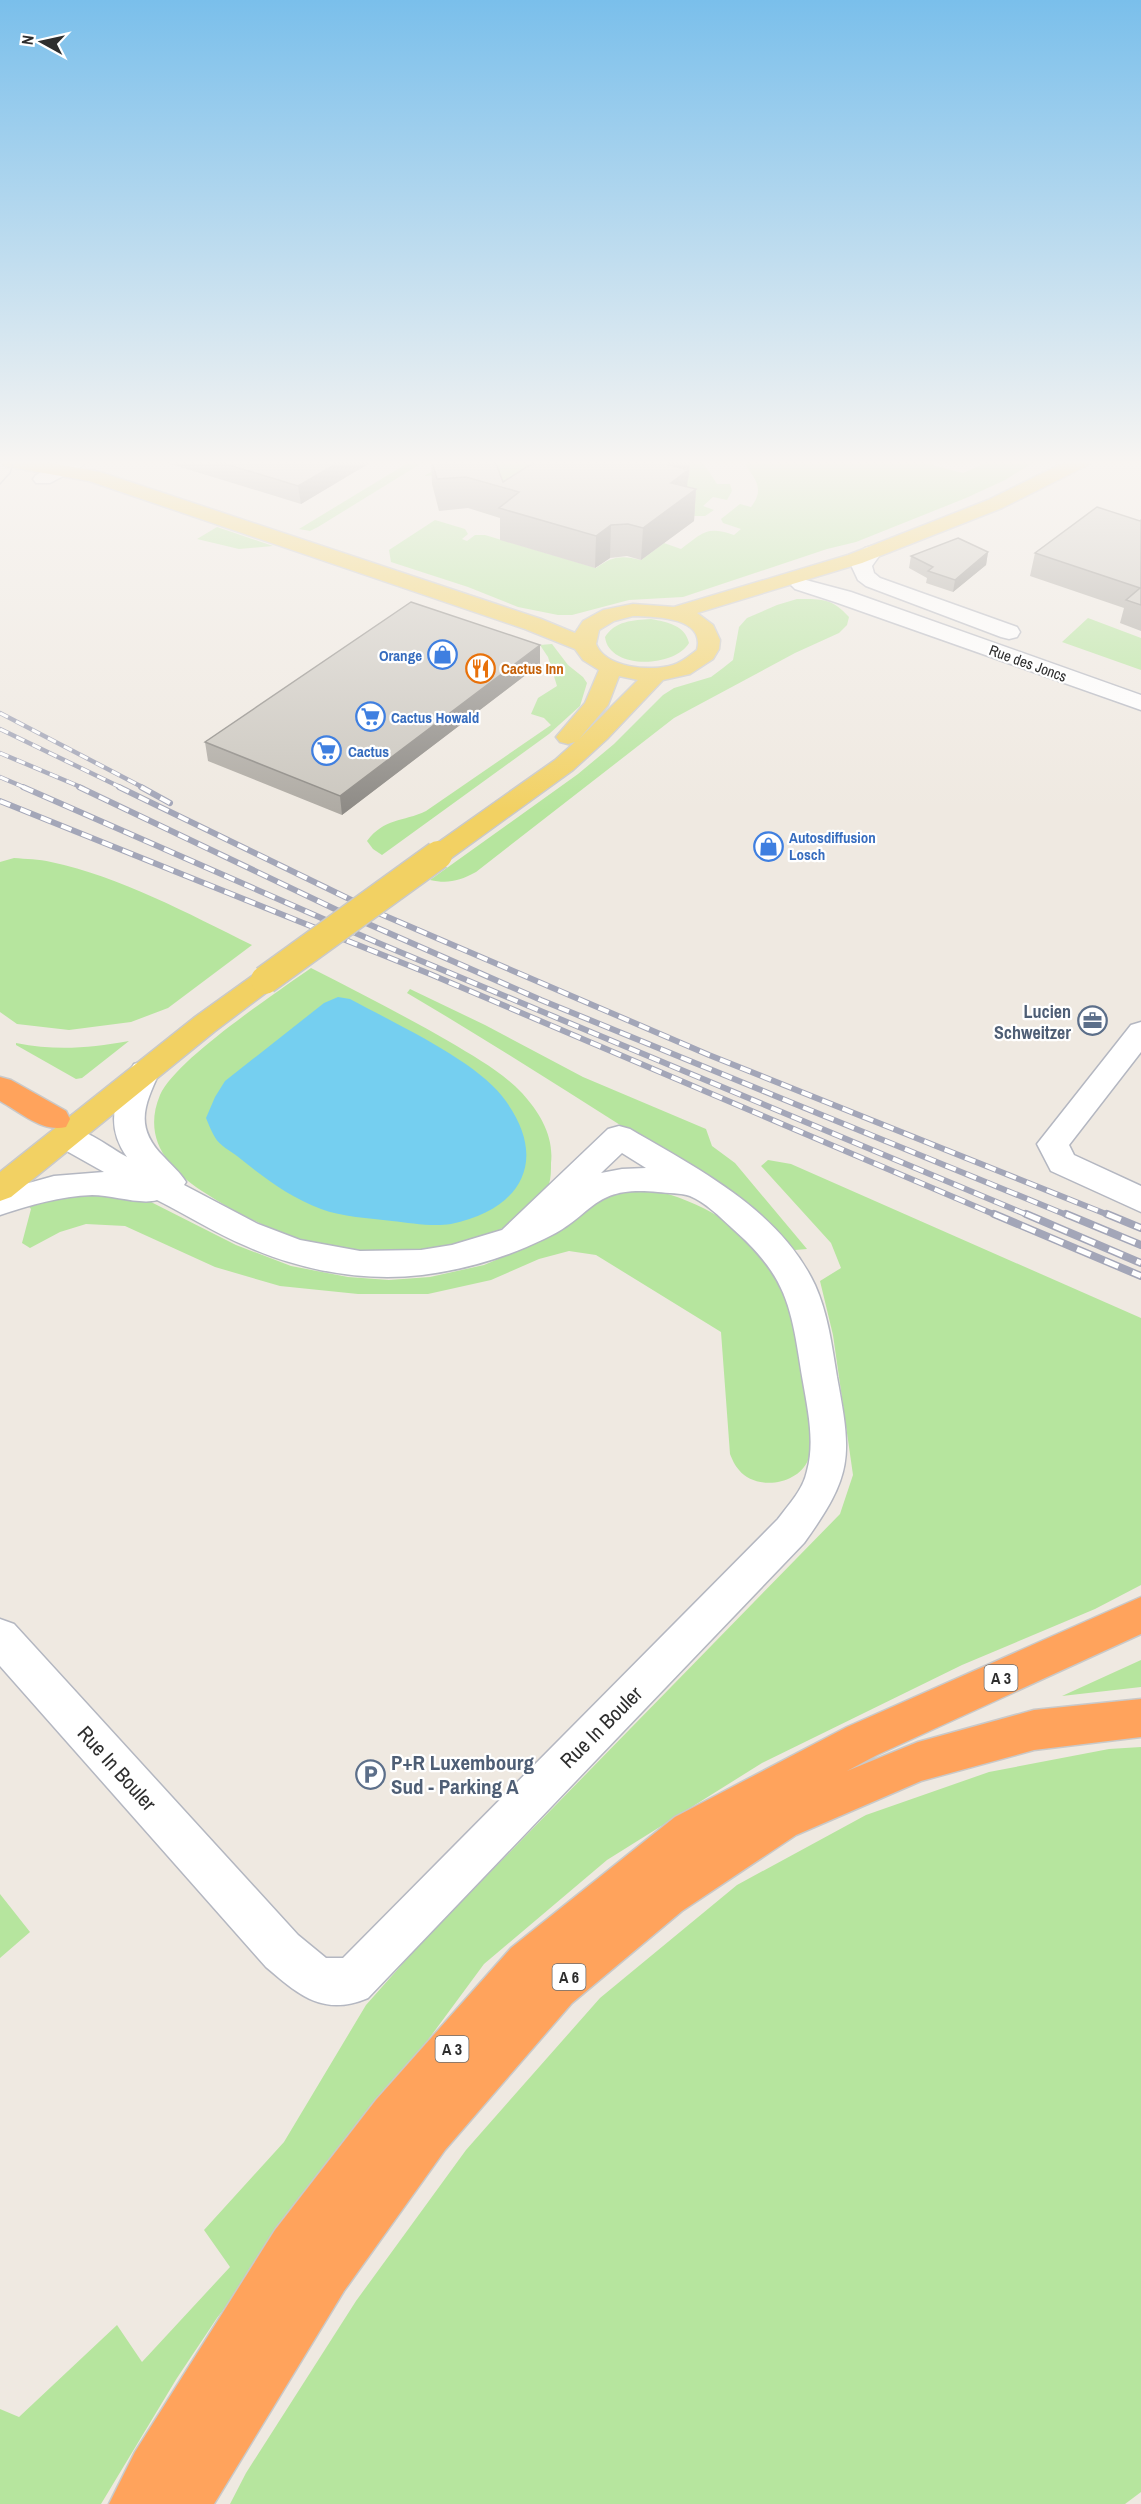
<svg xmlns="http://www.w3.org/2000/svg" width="1141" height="2504" viewBox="0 0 1141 2504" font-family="'Archivo Narrow',sans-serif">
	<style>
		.green { fill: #b6e59e }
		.water { fill: #75cff0 }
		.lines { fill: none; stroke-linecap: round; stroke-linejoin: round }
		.minor-casing { stroke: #b4b7c1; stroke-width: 3 }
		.major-casing { stroke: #c9c9c9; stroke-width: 3 }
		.highway-casing { stroke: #c9c9c9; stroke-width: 3 }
		.minor { fill: #fff; fill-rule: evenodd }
		.major { fill: #f2d163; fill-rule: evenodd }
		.highway { fill: #ffa35c; fill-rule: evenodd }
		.tram { stroke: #a3a6b8; stroke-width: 1.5 }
		.rail-far2-casing { stroke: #a3a6b8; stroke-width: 4.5 }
		.rail-far1-casing { stroke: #a3a6b8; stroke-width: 6 }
		.rail-casing { stroke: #a3a6b8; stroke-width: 8 }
		.rail-far2 { stroke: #fff; stroke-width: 3; stroke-dasharray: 9; stroke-linecap: butt }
		.rail-far1 { stroke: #fff; stroke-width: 4; stroke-dasharray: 11; stroke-linecap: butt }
		.rail { stroke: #fff; stroke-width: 5; stroke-dasharray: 15; stroke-linecap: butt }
		.major-bridge-casing { stroke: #c9c9c9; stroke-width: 31; stroke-linecap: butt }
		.major-bridge { stroke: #f2d163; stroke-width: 28 }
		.wall { fill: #afaba4 }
		.shaded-wall { fill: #8e8b86 }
		.building { fill: #cbc7bf; stroke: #8e8b86; stroke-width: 1.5 }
		.labels { text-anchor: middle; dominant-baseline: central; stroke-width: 4.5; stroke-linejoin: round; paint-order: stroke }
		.far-shop-label { font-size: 15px; font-weight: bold; fill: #366cbe; stroke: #fff; text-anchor: start }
		.far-street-label { font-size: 15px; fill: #2e2e2e; stroke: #fff }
		.far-food-label { font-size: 15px; font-weight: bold; fill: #c56008; stroke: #fff; text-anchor: start }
		.shield { fill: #fff; stroke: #6d6d6d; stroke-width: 1.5 }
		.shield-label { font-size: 16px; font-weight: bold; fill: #2e2e2e }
		.service-label { font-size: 18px; font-weight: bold; fill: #4e5e75; stroke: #fff; text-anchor: end }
		.near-street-label { font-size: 21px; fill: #2e2e2e; stroke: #fff }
		.near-service-label { font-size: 21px; font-weight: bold; fill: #4e5e75; stroke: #fff; text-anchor: start }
	</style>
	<rect width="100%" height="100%" fill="#efe9e1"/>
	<path class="green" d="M 411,461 L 425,461 L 318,527 L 310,531 L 299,529 Z
		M 450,461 L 545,461 L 535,478 L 492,482 L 472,472 L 424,476 Z
		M 593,461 L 702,461 L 717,484 L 730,484 L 732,491 L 727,500 L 713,497 L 703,506 L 714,510 L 705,516 L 692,516 Z
		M 743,461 L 917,461 L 963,473 L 990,461 L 1036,461 L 1005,480 L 966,498 L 856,542 L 827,549 L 683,597 L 629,600 L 572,615 L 558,615 L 518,607 L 468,587 L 391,562 L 389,550 L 435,520 L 465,529 L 468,534 L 462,539 L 467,541 L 475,535 L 485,535 L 596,568 C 612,556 622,555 641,560 L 664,543 L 681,549 C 704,532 706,526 734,535 L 741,529 L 723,523 L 721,519 L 740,504 L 751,507 C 766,488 754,478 743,461 Z
		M 217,527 L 273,546 L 239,549 L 197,539 Z
		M 797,599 C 822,599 832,598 849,617 L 847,625 L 839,633 L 795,653 L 674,718 L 476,872 C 459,881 448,884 430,880 L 578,774 L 614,744 L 663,695 L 674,688 L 711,677 L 723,668 L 733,660 L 739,627 L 747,618 L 777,605 Z
		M 1088,618 L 1141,638 L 1141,670 L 1062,642 Z
		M 651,619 C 667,622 685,625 689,643 C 674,668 609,670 605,637 C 615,621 633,620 651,619 Z
		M 552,644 L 568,665 L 583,677 L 587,683 L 580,706 L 549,734 L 382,855 L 373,849 L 367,841 C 384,818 403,822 426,811 L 551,725 L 544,718 L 531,714 L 538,698 L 557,686 L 548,657 L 540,645 Z
		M 14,858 C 26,859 39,859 51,862 C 121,877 187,913 252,945 L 168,1008 L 131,1022 L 69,1030 L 17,1024 L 0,1012 L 0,862 Z
		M 311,968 C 358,992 405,1016 450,1042 C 475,1057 502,1072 522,1093 C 540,1113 554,1136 551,1163 C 551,1170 551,1178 549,1184 C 525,1236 439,1254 388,1254 C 321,1253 256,1227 202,1191 C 168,1169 142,1138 160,1095 C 176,1059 276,993 311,968 Z
		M 410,989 L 485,1025 L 583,1077 L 706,1129 L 712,1146 L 735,1163 L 807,1249 L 795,1250 C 746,1202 686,1167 628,1130 C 555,1084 482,1037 407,993 Z
		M 129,1041 L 82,1078 L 76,1079 L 16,1045 L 16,1043 C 57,1051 89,1048 129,1041 Z
		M 768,1160 L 791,1164 L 1141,1318 L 1141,1585 L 1095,1609 L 962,1665 L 762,1763 L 607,1860 L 484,1964 L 366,2124 L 217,2318 L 177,2378 L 101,2504 L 0,2504 L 0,2409 L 19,2417 L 117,2325 L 142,2362 L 230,2267 L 204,2230 L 284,2142 L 366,2005 L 421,1943 L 840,1514 L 853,1475 L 833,1335 L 820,1281 L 841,1268 L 831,1243 L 761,1166 Z
		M 650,1189 C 760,1216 795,1285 805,1392 C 807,1409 814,1443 808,1460 C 798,1485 756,1491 739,1470 C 735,1466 732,1459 730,1454 L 721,1332 L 596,1255 L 569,1251 L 539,1259 L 491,1280 L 428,1294 L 358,1294 L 280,1286 L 215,1267 L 125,1226 L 86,1224 L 60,1232 L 30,1248 L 22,1243 L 31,1209 L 28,1205 L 72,1192 L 147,1200 L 236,1245 L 291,1266 L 348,1277 L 389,1280 L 430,1277 L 484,1265 L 517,1251 L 603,1195 Z
		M 1141,1660 L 1141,1687 L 1062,1696 Z
		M 1141,1747 L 1141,2492 L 1125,2504 L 230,2504 L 246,2473 L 356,2301 L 466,2150 L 600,1998 L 737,1885 L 866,1815 L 989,1772 L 1109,1749 Z
		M 0,1894 L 30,1932 L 0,1958 Z"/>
	<path class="water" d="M 338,997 L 350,999 C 392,1022 473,1059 502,1096 C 550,1157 524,1209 451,1224 C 433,1227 410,1223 392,1221 C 369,1218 342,1217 321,1209 C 289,1197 263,1177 237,1156 C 230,1151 220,1145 216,1139 C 212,1133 209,1125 206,1118 L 215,1097 L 225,1081 L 324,1003 Z"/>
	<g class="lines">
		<defs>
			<path id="minor" d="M 63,461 L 86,461 L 84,465 L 50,483 L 36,483 L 33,479 L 36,475 Z
				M 872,546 L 879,548 L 882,552 L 872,566 L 874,573 L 880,578 L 1017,627 L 1020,632 L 1017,637 L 1009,639 L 1001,637 L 866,586 L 858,580 L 851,565 L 865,548 Z
				M 802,579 L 851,592 L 1141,695 L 1141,710 L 835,602 L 795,589 L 791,585 L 795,581 Z
				M 1141,1022 L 1141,1052 L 1069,1145 L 1074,1155 L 1141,1186 L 1141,1212 L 1051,1171 L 1037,1144 L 1131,1025 Z
				M 145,1061 L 156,1064 L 160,1071 C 144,1106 134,1127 164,1157 C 172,1166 180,1172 186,1182 L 184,1185 L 258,1224 L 300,1240 L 360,1251 L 421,1250 L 452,1245 L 502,1230 L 608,1129 L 619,1126 L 630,1129 C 698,1169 780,1210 815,1285 C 828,1314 832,1346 837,1377 C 852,1457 853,1475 804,1543 L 368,1998 C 323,2017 299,1995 266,1967 L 0,1666 L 0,1619 L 14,1624 L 298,1935 L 326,1958 L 343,1958 L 778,1519 C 789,1504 803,1490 807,1471 C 815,1442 808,1411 803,1382 C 791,1309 790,1279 732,1228 C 720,1217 705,1202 690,1196 C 682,1193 667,1193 658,1192 C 590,1185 595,1216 544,1239 C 507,1257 463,1270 422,1275 C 362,1282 300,1270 246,1246 C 215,1233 187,1215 157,1200 C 141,1205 112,1195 92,1195 C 60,1196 31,1205 0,1215 L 0,1191 L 54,1176 L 104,1172 L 56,1145 L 52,1137 L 56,1129 C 80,1122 106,1146 127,1157 C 104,1125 115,1095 134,1064 ZM 622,1153 L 646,1168 L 622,1169 L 601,1173 Z"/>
			<path id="major" d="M 1,461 L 40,461 L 100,472 L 541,619 L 575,633 L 583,621 L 603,610 L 633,604 L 674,607 L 848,555 L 988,500 L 1067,461 L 1090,461 L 1088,465 L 1002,508 L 862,563 L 697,613 L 713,625 L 720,640 L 719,649 L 713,659 L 690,674 L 663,680 L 607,739 L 573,770 L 447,861 L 438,863 L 429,861 L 425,855 L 429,849 L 555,760 L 575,742 L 568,744 L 560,742 L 556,737 L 585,703 L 599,670 L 583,660 L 575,649 L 525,629 L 89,481 L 10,467 L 3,465 ZM 633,616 C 653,617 706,616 697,650 C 689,656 682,662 673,665 C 651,672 605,668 596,644 L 599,630 L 614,621 ZM 619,676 L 638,680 L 579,739 L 608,705 Z
				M 265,971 L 275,974 L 279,980 L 275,986 L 215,1031 L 11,1197 L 0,1201 L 0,1172 L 195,1017 L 255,974 Z"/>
			<path id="highway" d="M 0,1077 L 11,1080 L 66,1111 L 70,1119 L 66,1127 C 43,1133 20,1112 0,1101 Z
				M 1141,1597 L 1141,1634 L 877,1755 L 847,1771 L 918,1742 L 1034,1710 L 1141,1699 L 1141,1737 L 1034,1750 L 921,1781 L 796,1835 L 682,1911 L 572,2003 L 445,2150 L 344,2291 L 214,2504 L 109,2504 L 135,2452 L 275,2230 L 376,2100 L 511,1948 L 675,1817 L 847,1727 Z"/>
		</defs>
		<use href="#minor" class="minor-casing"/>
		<use href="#major" class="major-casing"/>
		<use href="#highway" class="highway-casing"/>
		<use href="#minor" class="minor"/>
		<use href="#major" class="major"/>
		<use href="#highway" class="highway"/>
		<path class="tram" d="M 0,484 L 10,473 L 14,461"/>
		<defs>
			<path id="rail-far2" d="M 0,713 L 144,788
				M 0,729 L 122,788
				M 0,753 L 83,788
				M 0,777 L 26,788"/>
			<path id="rail-far1" d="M 23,787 L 376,942 L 1030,1216
				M 79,787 L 341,912 L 541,1000 L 1069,1216
				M 119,787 L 376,912 L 709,1055 L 1111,1216
				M 141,787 L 170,803
				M 0,801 L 430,974 L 998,1216"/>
			<path id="rail" d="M 994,1214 L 1141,1276
				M 1026,1214 L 1141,1263
				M 1066,1214 L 1141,1245
				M 1107,1214 L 1141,1228"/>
		</defs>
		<use href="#rail-far2" class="rail-far2-casing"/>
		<use href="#rail-far1" class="rail-far1-casing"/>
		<use href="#rail" class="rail-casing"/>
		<use href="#rail-far2" class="rail-far2"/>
		<use href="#rail-far1" class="rail-far1"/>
		<use href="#rail" class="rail"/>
		<defs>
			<path id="major-bridge" d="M 265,980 L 438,855"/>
		</defs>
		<use href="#major-bridge" class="major-bridge-casing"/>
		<use href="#major-bridge" class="major-bridge"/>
	</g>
	<path class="wall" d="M 161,461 L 373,461 L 301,504 Z
		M 431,461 L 495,461 L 503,482 L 536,461 L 690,461 L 689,478 L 687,479 L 687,487 L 696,489 L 694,521 L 641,560 L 627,556 L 610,558 L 595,568 L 500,540 L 500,518 L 468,508 L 439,511 L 432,484 Z
		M 1141,520 L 1141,631 L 1120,623 L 1124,608 L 1030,576 L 1035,553 Z
		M 988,552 L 986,565 L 953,592 L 926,583 L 927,578 L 909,568 L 911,556 Z
		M 540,664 L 342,815 L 208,761 L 205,742 Z"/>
	<path class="shaded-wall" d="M 341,461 L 373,461 L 301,504 L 298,486 Z
		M 671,461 L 690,461 L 686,496 L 696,489 L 694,521 L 641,560 L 643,528 L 666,464 Z
		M 611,525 L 610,558 L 595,568 L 596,536 Z
		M 988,552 L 986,565 L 953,592 L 955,580 Z
		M 540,645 L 540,664 L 342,815 L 340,796 Z"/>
	<path class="building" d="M 216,461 L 341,461 L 298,486 Z
		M 432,461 L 495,461 L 503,482 L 536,461 L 671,461 L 666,464 L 688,470 L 671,483 L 696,489 L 643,528 L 628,524 L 611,525 L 596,536 L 499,508 L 519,492 L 466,477 L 437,479 Z
		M 1097,507 L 1140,521 L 1141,520 L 1141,605 L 1126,600 L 1140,588 L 1035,553 Z
		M 958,538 L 988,552 L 955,580 L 928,571 L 933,567 L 911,556 Z
		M 411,602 L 540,645 L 340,796 L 205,742 Z"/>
	<linearGradient id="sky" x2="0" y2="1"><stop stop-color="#7abfeb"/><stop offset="0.57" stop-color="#f8f5f2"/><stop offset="1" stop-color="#f8f5f2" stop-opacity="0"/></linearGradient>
	<rect width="1141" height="811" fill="url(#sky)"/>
	<defs>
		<symbol id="shop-ring" viewBox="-11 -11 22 22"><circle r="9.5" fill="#fff" stroke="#3f7fe0" stroke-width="1.5"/><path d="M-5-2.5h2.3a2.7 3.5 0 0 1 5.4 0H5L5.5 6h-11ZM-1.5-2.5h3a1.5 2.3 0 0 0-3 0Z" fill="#3f7fe0"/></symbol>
		<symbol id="restaurant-ring" viewBox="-11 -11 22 22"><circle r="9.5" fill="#fff" stroke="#e8710a" stroke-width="1.5"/><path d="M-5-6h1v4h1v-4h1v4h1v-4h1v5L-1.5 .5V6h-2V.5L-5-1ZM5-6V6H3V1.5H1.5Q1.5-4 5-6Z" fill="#e8710a"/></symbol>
		<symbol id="supermarket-ring" viewBox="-11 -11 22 22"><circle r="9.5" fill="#fff" stroke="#3f7fe0" stroke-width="1.5"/><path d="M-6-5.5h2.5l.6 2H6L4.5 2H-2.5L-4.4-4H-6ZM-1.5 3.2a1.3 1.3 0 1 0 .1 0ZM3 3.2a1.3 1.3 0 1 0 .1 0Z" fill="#3f7fe0"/></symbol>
		<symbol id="office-ring" viewBox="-11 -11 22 22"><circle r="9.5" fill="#fff" stroke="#5c6f8a" stroke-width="1.5"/><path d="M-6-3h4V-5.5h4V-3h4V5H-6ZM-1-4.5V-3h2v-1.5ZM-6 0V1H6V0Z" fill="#5c6f8a"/></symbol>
		<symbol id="parking-ring" viewBox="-11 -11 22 22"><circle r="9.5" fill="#fff" stroke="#5c6f8a" stroke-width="1.5"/><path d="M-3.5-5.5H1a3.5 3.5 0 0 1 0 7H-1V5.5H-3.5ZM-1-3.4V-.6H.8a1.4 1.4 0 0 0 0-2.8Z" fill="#5c6f8a"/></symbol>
	</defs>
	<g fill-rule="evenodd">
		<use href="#shop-ring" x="426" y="638" width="33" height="33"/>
		<use href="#restaurant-ring" x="464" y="652" width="33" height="33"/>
		<use href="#supermarket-ring" x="354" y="700" width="33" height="33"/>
		<use href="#supermarket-ring" x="310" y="734" width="33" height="33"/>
		<use href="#shop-ring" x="752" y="830" width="33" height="33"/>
		<use href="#office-ring" x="1076" y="1004" width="33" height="33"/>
		<use href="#parking-ring" x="354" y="1758" width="33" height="33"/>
	</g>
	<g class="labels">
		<g class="far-shop-label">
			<text x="422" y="655" text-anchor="end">Orange</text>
			<text x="391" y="717">Cactus Howald</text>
			<text x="348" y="751">Cactus</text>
			<text x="789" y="837">Autosdiffusion<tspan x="789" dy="17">Losch</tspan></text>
		</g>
		<g class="far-street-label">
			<text transform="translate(1028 663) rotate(20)">Rue des Joncs</text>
		</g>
		<g class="far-food-label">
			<text x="501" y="668">Cactus Inn</text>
		</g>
		<g class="shield">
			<rect x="984.5" y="1665" width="33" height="26" rx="4.5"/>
			<rect x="552.5" y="1964" width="33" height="26" rx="4.5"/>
			<rect x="435.5" y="2036" width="33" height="26" rx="4.5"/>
		</g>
		<g class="shield-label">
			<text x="1001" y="1678">A 3</text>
			<text x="569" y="1977">A 6</text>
			<text x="452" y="2049">A 3</text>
		</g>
		<g class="service-label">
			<text x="1071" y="1011">Lucien<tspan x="1071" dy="21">Schweitzer</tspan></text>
		</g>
		<g class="near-street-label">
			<text transform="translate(601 1727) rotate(-45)">Rue In Bouler</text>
			<text transform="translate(117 1768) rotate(48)">Rue In Bouler</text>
		</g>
		<g class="near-service-label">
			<text x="391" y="1762">P+R Luxembourg<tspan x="391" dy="24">Sud - Parking A</tspan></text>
		</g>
	</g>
	<g transform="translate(42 42) rotate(278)" stroke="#ffffff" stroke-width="4.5" paint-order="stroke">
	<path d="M0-4.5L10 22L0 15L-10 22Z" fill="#2e2e2e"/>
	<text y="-9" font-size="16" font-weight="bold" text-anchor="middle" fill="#2e2e2e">N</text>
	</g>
</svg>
